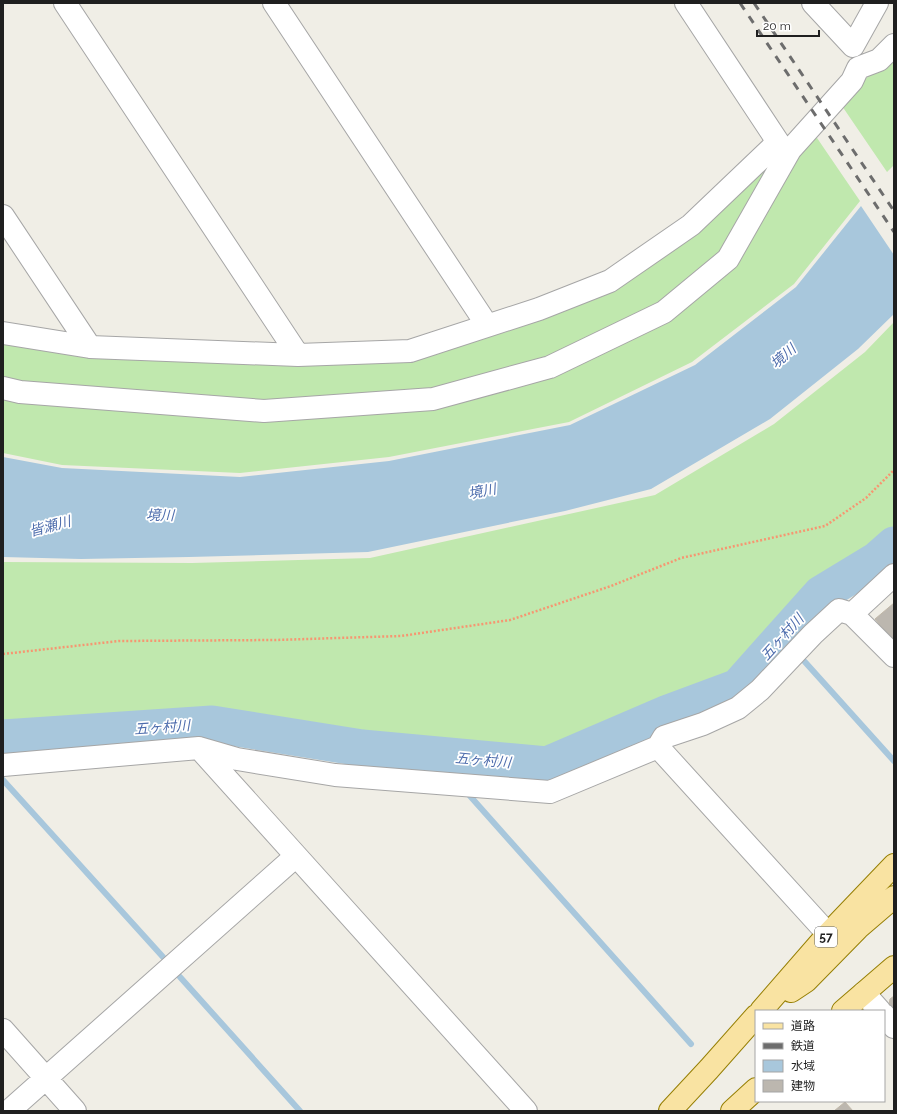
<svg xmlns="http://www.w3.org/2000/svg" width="897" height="1114" viewBox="0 0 897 1114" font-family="Raleway,'Noto Sans JP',sans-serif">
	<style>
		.grass { fill: #c0e8ae }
		.water { fill: #a8c7dc }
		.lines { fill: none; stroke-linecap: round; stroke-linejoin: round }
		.stream { stroke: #a8c7dc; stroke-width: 6 }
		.river { stroke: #a8c7dc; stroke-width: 37 }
		.building { fill: #bcb7af; stroke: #c1b8a9 }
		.minor-casing { stroke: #a6a6a6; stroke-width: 24 }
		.major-casing { stroke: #967f04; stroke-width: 24 }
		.path { stroke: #f69671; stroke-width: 2.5; stroke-dasharray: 2 2; stroke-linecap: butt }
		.minor { stroke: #fff; stroke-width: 22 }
		.major { stroke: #f9e3a2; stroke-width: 22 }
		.rail { stroke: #6d6d6d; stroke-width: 3; stroke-dasharray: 8 8; stroke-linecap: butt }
		.labels { text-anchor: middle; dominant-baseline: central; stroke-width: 3.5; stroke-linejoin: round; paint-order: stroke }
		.shield { fill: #fff; stroke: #626262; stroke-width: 1 }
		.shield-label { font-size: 12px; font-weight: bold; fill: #1f1f1f }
		.water-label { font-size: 14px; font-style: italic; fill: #4e6dad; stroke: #fff }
	</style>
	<rect width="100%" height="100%" fill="#f0eee6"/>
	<path class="grass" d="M 894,52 L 894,165 L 887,172 L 842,106 L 857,87 Z
		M 815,135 L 860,201 L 794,284 L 692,362 L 569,422 L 389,457 L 240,473 L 62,465 L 3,453 L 3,343 L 410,356 L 506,332 L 610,290 L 773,162 Z
		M 894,322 L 894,532 L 873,555 L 814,587 L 733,679 L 545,756 L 361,741 L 213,713 L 3,726 L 3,562 L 192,563 L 370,558 L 655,495 L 774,424 L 865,352 Z"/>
	<path class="water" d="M 861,206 L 894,255 L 894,314 L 858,349 L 770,419 L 651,489 L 565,511 L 368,552 L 189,557 L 81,559 L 3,557 L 3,457 L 62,468 L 240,477 L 389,461 L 570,425 L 695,365 L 796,287 Z"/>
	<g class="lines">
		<path class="stream" d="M 783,636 L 790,645
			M 805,662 L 894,761
			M 471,775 L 475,759
			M 3,780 L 163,957
			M 470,796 L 691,1044
			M 180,977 L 300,1111"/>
		<path class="river" d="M 3,738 L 212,724 L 362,748 L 547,765 L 668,713 L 738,687 L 821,594 L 877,560 L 894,545"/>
	</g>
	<path class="building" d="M 894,603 L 894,642 L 875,619 Z
		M 894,996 L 894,1011 L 889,1005 L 890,999 Z
		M 845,1102 L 853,1111 L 834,1111 Z"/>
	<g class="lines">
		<defs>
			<path id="minor" d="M 65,3 L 298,355
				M 274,3 L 487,325
				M 813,3 L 853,46 L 877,3
				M 3,216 L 90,347
				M 3,333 L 90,347 L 298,355 L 410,351 L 539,309 L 610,281 L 691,225 L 778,142 L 686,3
				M 3,388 L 20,392 L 264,411 L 433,399 L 550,367 L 664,312 L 728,259 L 790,150 L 852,81 L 858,68 L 879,60 L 894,45
				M 852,614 L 894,575
				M 199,748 L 237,759 L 335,775 L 550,792 L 658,747
				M 3,765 L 199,748 L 526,1111
				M 828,934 L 658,747 L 664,737 L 703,724 L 738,708 L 760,690 L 813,634 L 839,610 L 852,614 L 894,656
				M 864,993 L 880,1011
				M 884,1015 L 894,1027
				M 3,1030 L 75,1111
				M 9,1111 L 296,856"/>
			<path id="major" d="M 791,991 L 806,981 L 858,928 L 894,897
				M 761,1011 L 828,934 L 894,865
				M 843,1011 L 894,967
				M 670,1111 L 709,1069 L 756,1016
				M 732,1111 L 756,1089"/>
		</defs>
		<use href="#minor" class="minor-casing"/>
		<use href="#major" class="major-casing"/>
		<path class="path" d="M 3,654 L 119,641 L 275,640 L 401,636 L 510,620 L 611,586 L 681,558 L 825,526 L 866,498 L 894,470"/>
		<use href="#minor" class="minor"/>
		<use href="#major" class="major"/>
		<path class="rail" d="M 740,3 L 894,232
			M 754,3 L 894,211"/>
	</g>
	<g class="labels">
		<rect class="shield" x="815" y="927" width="22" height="20" rx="3"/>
		<g class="shield-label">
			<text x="826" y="937">57</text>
		</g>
		<g class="water-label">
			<text transform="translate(783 356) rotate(-41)">境川</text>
			<text transform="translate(482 491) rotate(-11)">境川</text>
			<text transform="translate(160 515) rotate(1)">境川</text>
			<text transform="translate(50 526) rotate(-15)">皆瀬川</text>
			<text transform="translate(782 637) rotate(-48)">五ヶ村川</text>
			<text transform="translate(162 727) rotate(-4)">五ヶ村川</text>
			<text transform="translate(483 760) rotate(5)">五ヶ村川</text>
		</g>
	</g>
	<rect width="897" height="1114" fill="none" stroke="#1f1f1f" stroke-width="8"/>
	<rect x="755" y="1010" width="130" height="92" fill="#ffffff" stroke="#a5a5a5"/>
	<rect x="763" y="1023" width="20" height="6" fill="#f9e3a2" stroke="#a5a5a5"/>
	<text x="791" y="1030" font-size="12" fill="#1f1f1f">道路</text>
	<rect x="763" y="1043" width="20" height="6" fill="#6d6d6d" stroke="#a5a5a5"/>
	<text x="791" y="1050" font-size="12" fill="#1f1f1f">鉄道</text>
	<rect x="763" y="1060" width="20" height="12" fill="#a8c7dc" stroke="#a5a5a5"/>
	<text x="791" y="1070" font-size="12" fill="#1f1f1f">水域</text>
	<rect x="763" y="1080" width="20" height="12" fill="#bcb7af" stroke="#a5a5a5"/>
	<text x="791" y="1090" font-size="12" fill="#1f1f1f">建物</text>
	<path d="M757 30v6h62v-6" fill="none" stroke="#1f1f1f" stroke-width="2"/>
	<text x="763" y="30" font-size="12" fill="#1f1f1f" stroke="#ffffff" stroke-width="3" paint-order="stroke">20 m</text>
</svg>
